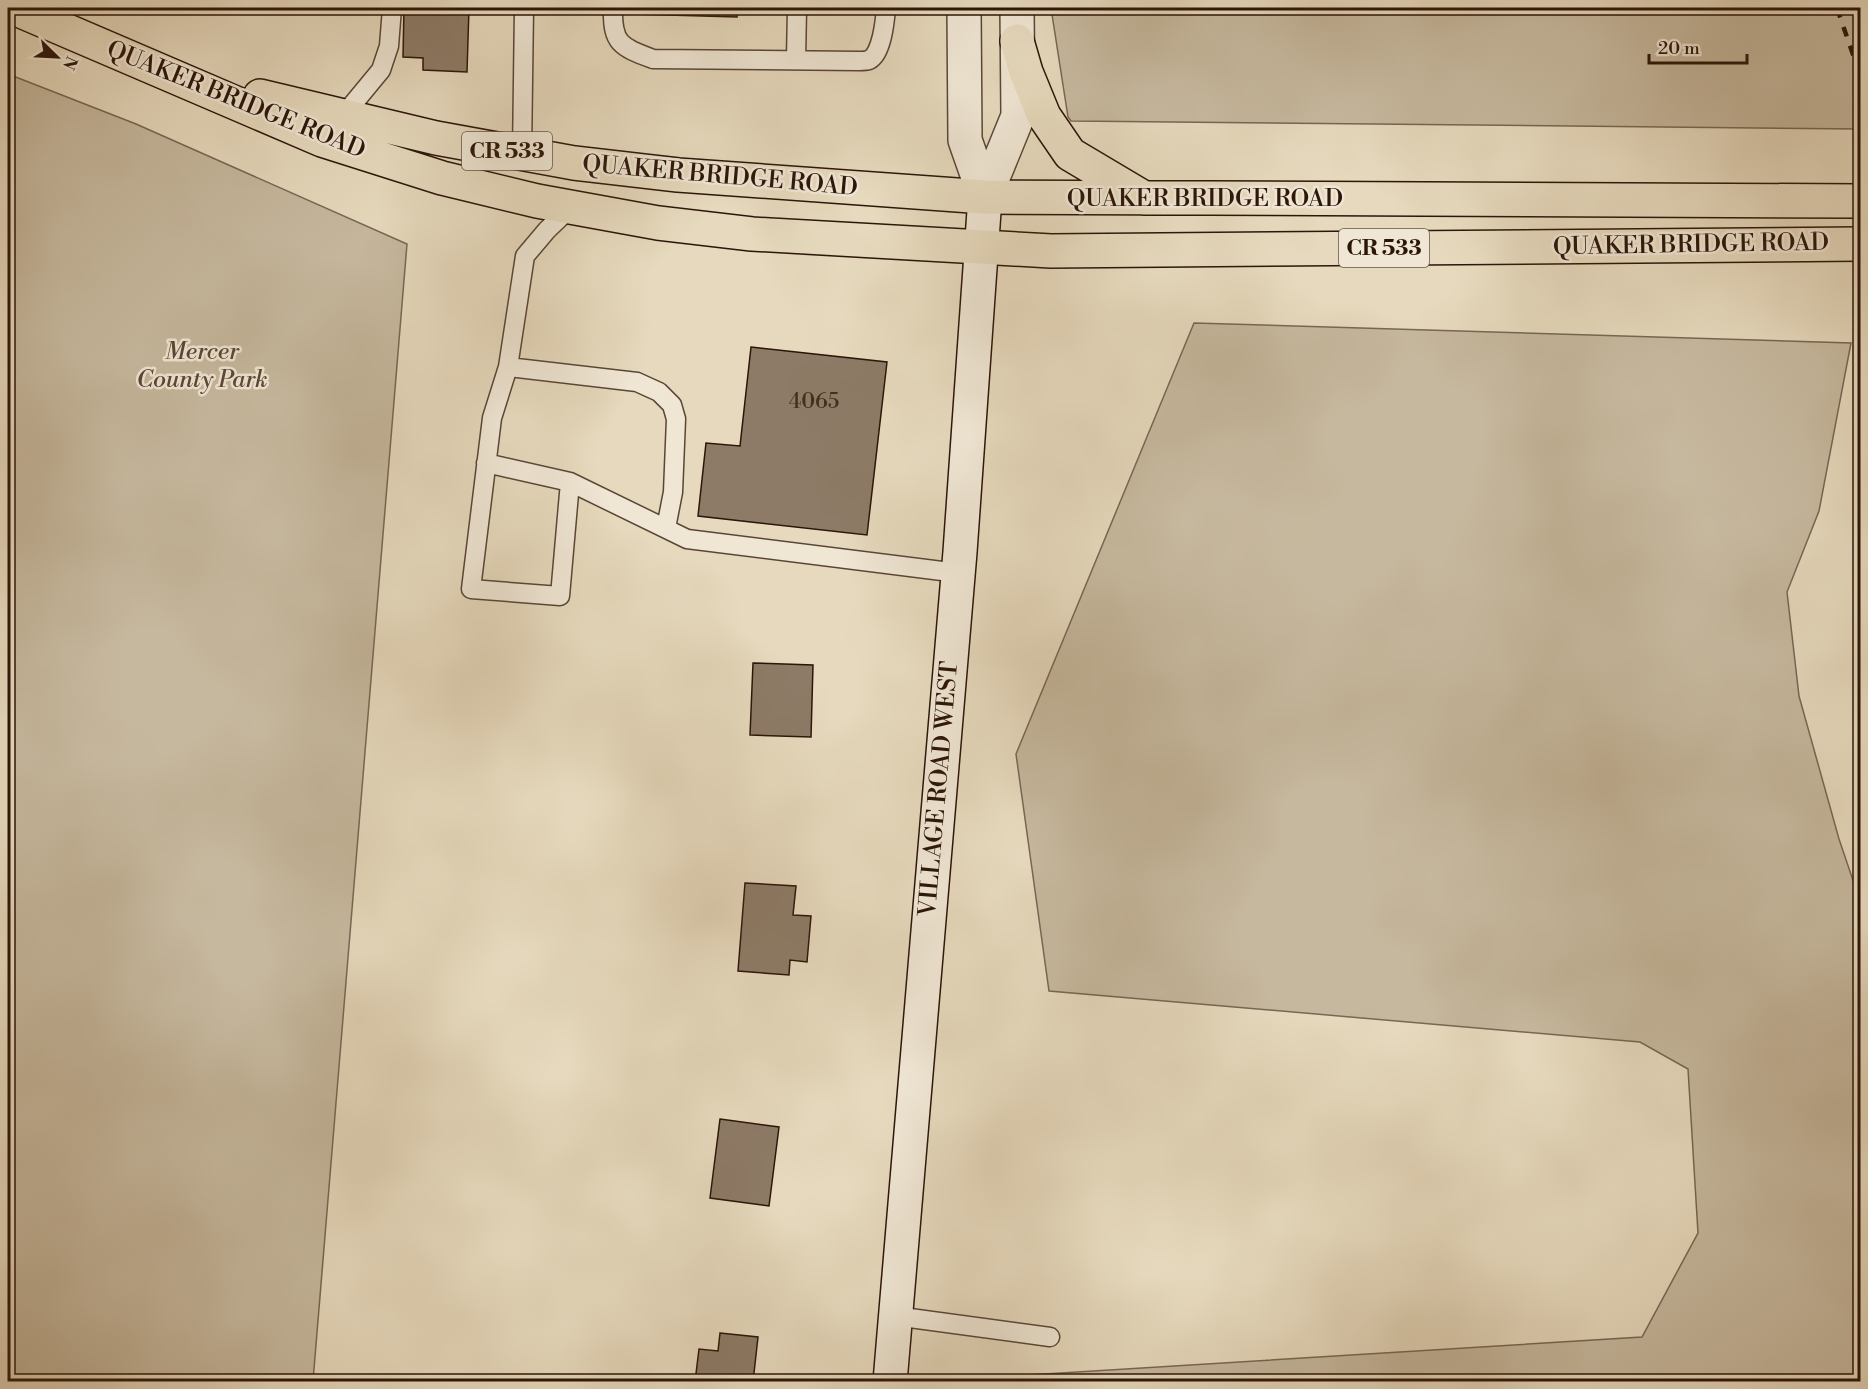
<svg xmlns="http://www.w3.org/2000/svg" width="1868" height="1389" viewBox="0 0 1868 1389" font-family="'Libre Bodoni',serif">
	<style>
		.green { fill: #c6b89e; stroke: #796654; stroke-width: 1.5 }
		.building { fill: #8d7b67; stroke: #2c1509; stroke-width: 1.5 }
		.lines { fill: none; stroke-linecap: round; stroke-linejoin: round }
		.lane-casing { stroke: #5a4636; stroke-width: 21 }
		.street-casing { stroke: #5a4636; stroke-width: 36 }
		.secondary-casing { stroke: #2c1509; stroke-width: 36 }
		.primary-casing { stroke: #2c1509; stroke-width: 36 }
		.lane { stroke: #efe6d4; stroke-width: 18 }
		.street { stroke: #efe6d4; stroke-width: 33 }
		.secondary { stroke: #efe6d4; stroke-width: 33 }
		.primary { stroke: #e6d9bd; stroke-width: 33 }
		.rail { stroke: #2c1509; stroke-width: 4.5; stroke-dasharray: 10 10; stroke-linecap: butt }
		.labels { text-anchor: middle; dominant-baseline: central; stroke-width: 5; stroke-linejoin: round; paint-order: stroke }
		.number-label { font-size: 21px; fill: #442e20 }
		.shield { fill: #efe6d4; stroke: #665446; stroke-width: 1.5 }
		.shield-label { font-size: 22px; font-weight: bold; fill: #2c1509 }
		.street-label { font-size: 24px; fill: #2c1509; stroke: #efe6d4 }
		.park-label { font-size: 24px; font-style: italic; fill: #5a4636; stroke: #efe6d4 }
	</style>
	<rect width="100%" height="100%" fill="#e6d9bd"/>
	<filter id="stains"><feTurbulence type="fractalNoise" baseFrequency=".00333" numOctaves="4"/><feColorMatrix values="0 0 0 0 .2 0 0 0 0 .09 0 0 0 0 .02 0 0 0 .5 -.17"/></filter>
	<radialGradient id="worn" r=".72"><stop offset=".6" stop-color="#630" stop-opacity="0"/><stop offset="1" stop-color="#630" stop-opacity=".3"/></radialGradient>
	<path class="green" d="M 1051,8 L 1860,8 L 1860,129 L 1071,121 L 1068,117 Z
		M 8,74 L 136,124 L 407,244 L 313,1381 L 8,1381 Z
		M 1194,323 L 1851,343 L 1819,511 L 1787,592 L 1799,696 L 1839,839 L 1860,901 L 1860,1381 L 948,1381 L 948,1380 L 1642,1337 L 1698,1233 L 1688,1069 L 1640,1042 L 1049,991 L 1016,754 Z"/>
	<path class="building" d="M 404,8 L 469,8 L 467,72 L 423,70 L 423,58 L 403,57 Z
		M 632,8 L 738,8 L 737,17 L 632,14 Z
		M 751,347 L 887,362 L 867,535 L 698,516 L 706,443 L 740,446 Z
		M 753,663 L 813,665 L 811,737 L 750,735 Z
		M 745,883 L 796,886 L 793,915 L 811,916 L 807,962 L 790,960 L 789,975 L 738,971 Z
		M 720,1119 L 779,1127 L 769,1206 L 710,1198 Z
		M 720,1333 L 758,1337 L 753,1382 L 695,1382 L 699,1349 L 718,1351 Z"/>
	<g class="lines">
		<defs>
			<path id="lane" d="M 613,8 C 612,44 621,47 653,59 L 859,61 C 862,61 866,61 869,60 C 882,54 885,20 886,8
				M 796,60 L 797,8
				M 343,116 L 381,70 L 389,46 L 392,8
				M 522,154 L 524,8
				M 508,367 L 637,382 L 659,392 L 672,405 L 676,419 L 673,492 L 666,528
				M 486,463 L 570,482 L 687,539 L 958,573
				M 570,482 L 560,596 L 471,589 L 492,418 L 508,367 L 525,256 L 547,230 L 571,207
				M 895,1316 L 1050,1337"/>
			<path id="street" d="M 964,8 L 965,140 L 985,197
				M 985,197 L 1018,116 L 1017,8"/>
			<path id="secondary" d="M 890,1382 L 960,552 L 985,197"/>
			<path id="primary" d="M 14,8 L 322,140 L 442,178 L 537,201 L 658,223 L 752,234 L 1051,251 L 1860,244
				M 1017,41 L 1026,72 L 1044,116 L 1070,154 L 1144,198
				M 260,96 L 436,138 L 574,163 L 678,175 L 985,197 L 1860,201"/>
		</defs>
		<use href="#lane" class="lane-casing"/>
		<use href="#street" class="street-casing"/>
		<use href="#secondary" class="secondary-casing"/>
		<use href="#primary" class="primary-casing"/>
		<use href="#lane" class="lane"/>
		<use href="#street" class="street"/>
		<use href="#secondary" class="secondary"/>
		<use href="#primary" class="primary"/>
		<path class="rail" d="M 1837,8 L 1860,75
			M 1856,8 L 1860,21"/>
	</g>
	<g class="labels">
		<g class="number-label">
			<text x="814" y="402">4065</text>
		</g>
		<g class="shield">
			<rect x="462" y="132" width="90" height="38" rx="4.5"/>
			<rect x="1339" y="229" width="90" height="38" rx="4.5"/>
		</g>
		<g class="shield-label">
			<text x="507" y="151">CR 533</text>
			<text x="1384" y="248">CR 533</text>
		</g>
		<g class="street-label">
			<text transform="translate(236 100) rotate(22)">QUAKER BRIDGE ROAD</text>
			<text transform="translate(720 176) rotate(5)">QUAKER BRIDGE ROAD</text>
			<text x="1205" y="199">QUAKER BRIDGE ROAD</text>
			<text transform="translate(1691 245) rotate(-1)">QUAKER BRIDGE ROAD</text>
			<text transform="translate(939 789) rotate(-85)">VILLAGE ROAD WEST</text>
		</g>
		<g class="park-label">
			<text x="202" y="352">Mercer<tspan x="202" dy="28">County Park</tspan></text>
		</g>
	</g>
	<rect width="1868" height="1389" fill="none" stroke="#e6d9bd" stroke-width="30"/>
	<rect x="9" y="9" width="1850" height="1371" fill="none" stroke="#2c1509" stroke-width="3"/>
	<rect x="15" y="15" width="1838" height="1359" fill="none" stroke="#2c1509" stroke-width="1.5"/>
	<g transform="translate(57 57) rotate(114)" stroke="#efe6d4" stroke-width="4.5" paint-order="stroke">
	<path d="M0-4.5L10 22L0 15L-10 22Z" fill="#2c1509"/>
	<text y="-9" font-size="16" font-weight="bold" text-anchor="middle" fill="#2c1509">N</text>
	</g>
	<path d="M1649 54v9h98v-9" fill="none" stroke="#2c1509" stroke-width="3"/>
	<text x="1658" y="54" font-size="18" fill="#2c1509" stroke="#efe6d4" stroke-width="4.5" paint-order="stroke">20 m</text>
	<rect width="100%" height="100%" filter="url(#stains)"/>
	<rect width="100%" height="100%" fill="url(#worn)"/>
</svg>
